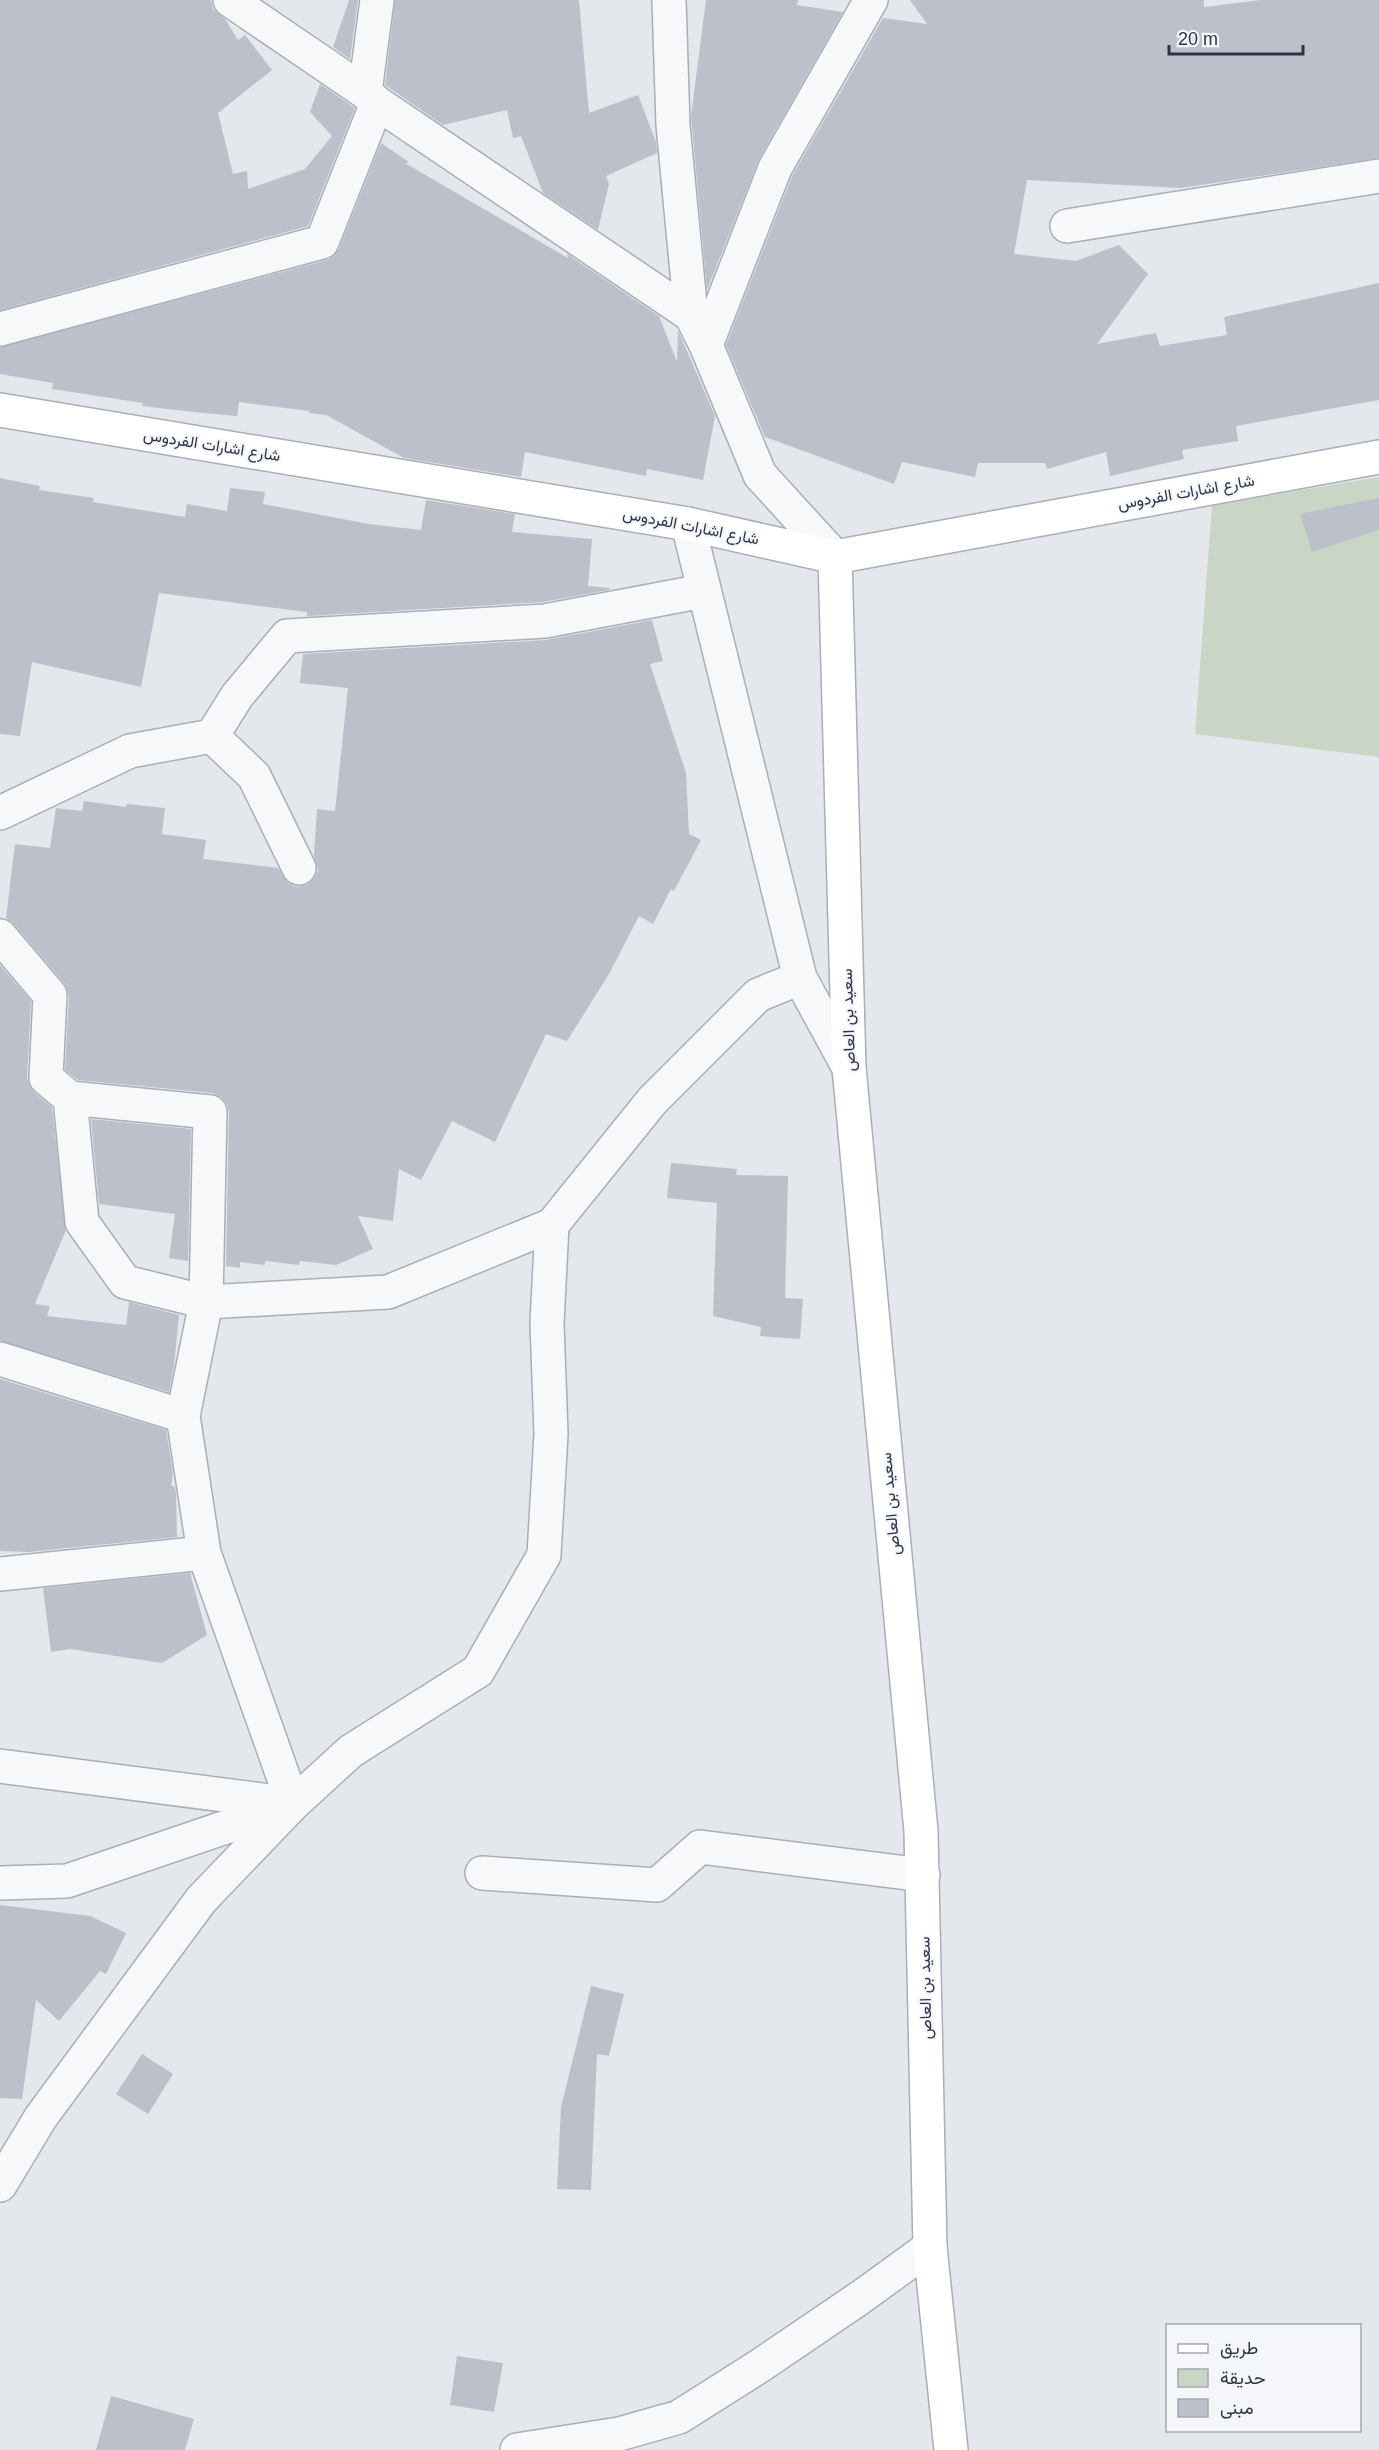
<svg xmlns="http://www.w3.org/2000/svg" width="1379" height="2450" viewBox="0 0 1379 2450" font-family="Helvetica,Vazirmatn,sans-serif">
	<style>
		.green { fill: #c9d6c5 }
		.building { fill: #bbc0ca }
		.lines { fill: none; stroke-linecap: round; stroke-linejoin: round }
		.street-casing { stroke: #a9aeb7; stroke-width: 36 }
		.secondary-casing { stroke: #a9aeb7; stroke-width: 36 }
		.street { stroke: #f7f8fa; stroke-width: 33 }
		.secondary { stroke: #fff; stroke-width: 33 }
		.labels { text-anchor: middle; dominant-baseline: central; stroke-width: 4.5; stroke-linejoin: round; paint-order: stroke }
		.street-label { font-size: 16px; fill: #2b3445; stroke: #f4f6f9 }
	</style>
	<rect width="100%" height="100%" fill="#e4e7ec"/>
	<path class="green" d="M 1379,477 L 1379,757 L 1195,734 L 1212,505 Z"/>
	<path class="building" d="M 0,0 L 211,0 L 213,9 L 225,19 L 238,40 L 245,35 L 272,70 L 218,113 L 233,174 L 247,171 L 248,189 L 305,169 L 332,136 L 310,112 L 320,84 L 355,108 L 308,226 L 0,310 Z
		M 349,0 L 358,0 L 350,59 L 333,47 Z
		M 395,0 L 579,0 L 589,113 L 638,95 L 656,142 L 657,153 L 606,176 L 609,184 L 598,230 L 543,193 L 521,136 L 513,138 L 507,110 L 443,125 L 385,85 Z
		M 706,0 L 798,0 L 797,5 L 843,12 L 759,159 L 707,290 L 691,116 Z
		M 910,0 L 1204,0 L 1204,7 L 1261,0 L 1379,0 L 1379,158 L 1181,188 L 1027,180 L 1014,254 L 1076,261 L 1119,245 L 1148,274 L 1097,344 L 1156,333 L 1160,346 L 1227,335 L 1224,317 L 1379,283 L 1379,400 L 1236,426 L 1238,441 L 1182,450 L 1184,459 L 1110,476 L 1106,452 L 1047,469 L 1045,463 L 978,463 L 975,477 L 902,462 L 894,484 L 765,437 L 726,345 L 792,176 L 883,18 L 927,24 Z
		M 381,143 L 409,162 L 405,163 L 568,258 L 567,254 L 659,316 L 677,362 L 678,330 L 715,416 L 703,480 L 647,469 L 646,476 L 525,452 L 521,477 L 404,458 L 326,415 L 309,413 L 309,411 L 239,402 L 237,416 L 193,412 L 142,406 L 143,403 L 52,389 L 53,383 L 0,374 L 0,347 L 327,260 L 334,256 L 339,249 Z
		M 0,478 L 40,486 L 39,490 L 94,498 L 93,502 L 185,517 L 187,504 L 227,511 L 230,488 L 265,492 L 263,504 L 369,524 L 421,530 L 426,500 L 515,514 L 512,532 L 592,539 L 588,586 L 610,588 L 609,590 L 543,602 L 307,616 L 307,612 L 159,593 L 141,687 L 32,662 L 20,736 L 0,734 Z
		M 1379,498 L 1379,530 L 1312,552 L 1300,514 Z
		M 652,620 L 663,661 L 650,664 L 686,773 L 689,834 L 701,840 L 674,891 L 671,889 L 653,924 L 639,916 L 609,974 L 567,1041 L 546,1034 L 495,1142 L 452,1121 L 421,1180 L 399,1169 L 393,1221 L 358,1216 L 373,1249 L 336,1265 L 300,1261 L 299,1265 L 265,1261 L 265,1265 L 240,1262 L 240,1268 L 226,1266 L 229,1112 L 227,1104 L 221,1097 L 212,1093 L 78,1080 L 65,1070 L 69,996 L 65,984 L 14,924 L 6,918 L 15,844 L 50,848 L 56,808 L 82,811 L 84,801 L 126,807 L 127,804 L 165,808 L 162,834 L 206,840 L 203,859 L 278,868 L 289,884 L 297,887 L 307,885 L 314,879 L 318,870 L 314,855 L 317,809 L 335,811 L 348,688 L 300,683 L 303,654 L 546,640 Z
		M 0,965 L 31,1001 L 27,1078 L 29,1085 L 34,1092 L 52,1107 L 66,1230 L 35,1304 L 50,1306 L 47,1316 L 126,1325 L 129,1302 L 179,1315 L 174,1366 L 169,1392 L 0,1341 Z
		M 91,1119 L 191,1129 L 188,1261 L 169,1258 L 175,1214 L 99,1204 Z
		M 671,1163 L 737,1169 L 736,1175 L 788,1176 L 785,1298 L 803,1299 L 800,1339 L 760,1336 L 761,1327 L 713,1316 L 717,1203 L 667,1198 Z
		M 0,1379 L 166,1430 L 173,1473 L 171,1486 L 175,1487 L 176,1494 L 177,1537 L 28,1552 L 0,1551 Z
		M 190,1573 L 207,1635 L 162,1663 L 70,1649 L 51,1652 L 43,1588 Z
		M 0,1905 L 90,1916 L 126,1933 L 106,1974 L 100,1971 L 59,2021 L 36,2000 L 22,2099 L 0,2098 Z
		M 591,1986 L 624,1994 L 609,2056 L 597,2054 L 591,2190 L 557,2189 L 561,2107 Z
		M 142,2054 L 173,2074 L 148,2114 L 116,2094 Z
		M 457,2356 L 503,2363 L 494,2412 L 450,2405 Z
		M 111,2396 L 194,2419 L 185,2450 L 96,2450 Z"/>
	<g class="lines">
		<defs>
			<path id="street" d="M 230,0 L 365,92 L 377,103 L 691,315 L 706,345 L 760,475 L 835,557
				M 669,0 L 673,125 L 691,315
				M 365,92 L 377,0
				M 1067,226 L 1379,176
				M 0,329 L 322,242 L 377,103
				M 706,345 L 775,168 L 871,0
				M 688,524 L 800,978 L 849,1068
				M 212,736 L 254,776 L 299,868
				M 0,813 L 130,751 L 212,736 L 237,696 L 287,636 L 545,621 L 703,591
				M 0,936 L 50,995 L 46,1078 L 70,1098 L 82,1222 L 125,1282 L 206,1302 L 388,1292 L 552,1225
				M 70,1098 L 210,1112 L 206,1302 L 183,1416 L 204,1553 L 293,1804
				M 0,1359 L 183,1416
				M 0,1574 L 204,1553
				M 0,1766 L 285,1803
				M 482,1873 L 657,1885 L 700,1847 L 923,1875
				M 0,1883 L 67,1881 L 288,1806
				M 0,2185 L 41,2117 L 201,1900 L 293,1804 L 351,1751 L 478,1671 L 544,1555 L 551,1434 L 547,1323 L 552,1225 L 652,1101 L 758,995 L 800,978
				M 517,2450 L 619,2434 L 679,2417 L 758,2367 L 861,2297 L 930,2247"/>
			<path id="secondary" d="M 0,410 L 688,524 L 835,557 L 1379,457
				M 835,557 L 849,1068 L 921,1831 L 930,2247 L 951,2450"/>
		</defs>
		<use href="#street" class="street-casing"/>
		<use href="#secondary" class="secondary-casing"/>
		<use href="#street" class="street"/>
		<use href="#secondary" class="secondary"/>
	</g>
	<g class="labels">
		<g class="street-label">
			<text transform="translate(212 445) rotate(9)">شارع اشارات الفردوس</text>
			<text transform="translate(1186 492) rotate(-10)">شارع اشارات الفردوس</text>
			<text transform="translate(691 526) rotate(11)">شارع اشارات الفردوس</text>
			<text transform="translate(848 1020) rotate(-92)">سعيد بن العاص</text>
			<text transform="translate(890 1504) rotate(-95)">سعيد بن العاص</text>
			<text transform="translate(925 1988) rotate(-91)">سعيد بن العاص</text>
		</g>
	</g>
	<rect x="1166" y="2324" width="195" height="108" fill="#f4f6f9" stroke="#a4a8b1" stroke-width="1.5"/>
	<rect x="1178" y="2344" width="30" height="9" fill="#ffffff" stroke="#a4a8b1" stroke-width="1.5"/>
	<text x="1220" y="2354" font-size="18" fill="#2b3445">طريق</text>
	<rect x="1178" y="2369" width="30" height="18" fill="#c9d6c5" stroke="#a4a8b1" stroke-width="1.5"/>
	<text x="1220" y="2384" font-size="18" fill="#2b3445">حديقة</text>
	<rect x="1178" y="2399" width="30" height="18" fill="#bbc0ca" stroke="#a4a8b1" stroke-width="1.5"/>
	<text x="1220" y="2414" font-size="18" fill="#2b3445">مبنى</text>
	<path d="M1169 45v9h134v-9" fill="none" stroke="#2b3445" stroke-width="3"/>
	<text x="1178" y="45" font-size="18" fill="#2b3445" stroke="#f4f6f9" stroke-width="4.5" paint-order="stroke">20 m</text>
</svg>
